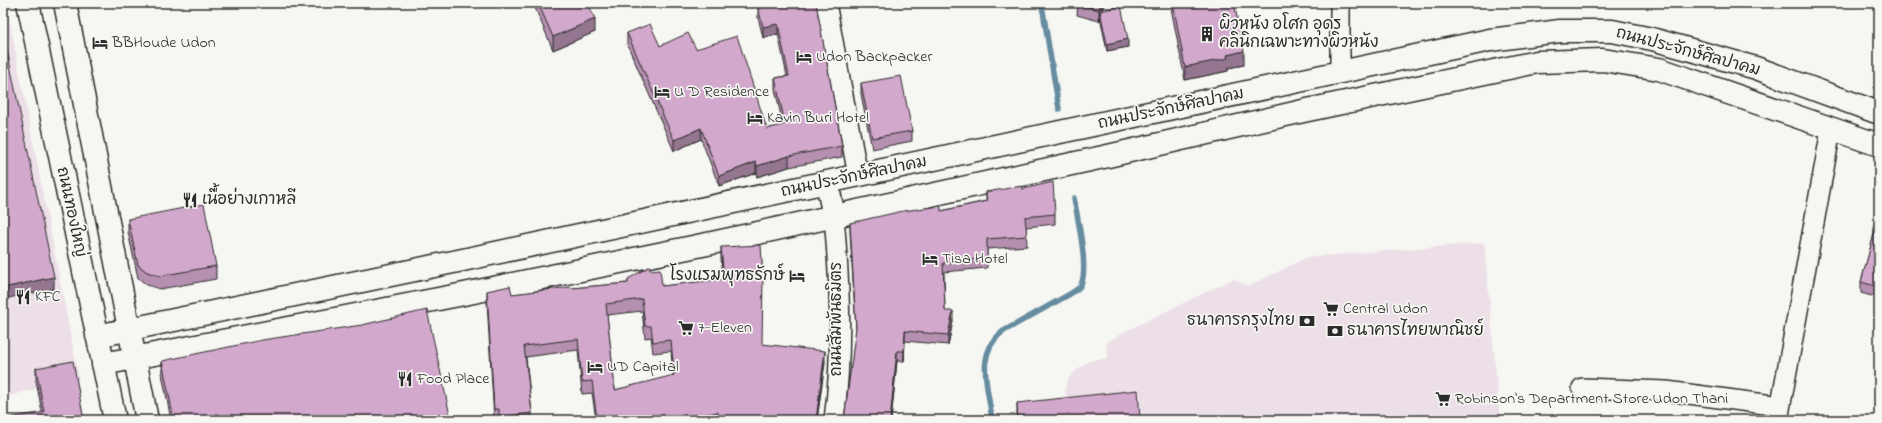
<svg xmlns="http://www.w3.org/2000/svg" width="1882" height="423" viewBox="0 0 1882 423" font-family="'Indie Flower','Playpen Sans Thai',sans-serif">
	<style>
		.built { fill: #ecdfe7 }
		.lines { fill: none; stroke-linecap: round; stroke-linejoin: round }
		.stream { stroke: #668ca0; stroke-width: 5.5 }
		.minor-casing { stroke: #2b2b2b; stroke-width: 22 }
		.tertiary-casing { stroke: #2b2b2b; stroke-width: 25 }
		.minor { stroke: #f6f6f2; stroke-width: 19 }
		.tertiary { stroke: #f6f6f2; stroke-width: 22 }
		.wall { fill: #b590b0; stroke: #2b2b2b; fill-rule: evenodd }
		.shaded-wall { fill: #947690; stroke: #2b2b2b }
		.building { fill: #d3a8cd; stroke: #2b2b2b; fill-rule: evenodd }
		.labels { text-anchor: middle; dominant-baseline: central; stroke-width: 3.5; stroke-linejoin: round; paint-order: stroke }
		.poi-label { font-size: 16px; fill: #2b2b2b; stroke: #f6f6f2; text-anchor: start }
		.street-label { font-size: 16px; fill: #2b2b2b; stroke: #f6f6f2 }
	</style>
	<rect width="100%" height="100%" fill="#f6f6f2"/>
	<filter id="ink" filterUnits="userSpaceOnUse"><feTurbulence type="fractalNoise" baseFrequency=".025" numOctaves="2"/><feDisplacementMap in="SourceGraphic" scale="8" xChannelSelector="R" yChannelSelector="G"/><feConvolveMatrix kernelMatrix="1 2 1 2 8 2 1 2 1" color-interpolation-filters="sRGB"/></filter>
	<g filter="url(#ink)">
		<path class="built" d="M 3,3 L 6,3 L 79,379 L 3,397 Z
			M 1484,243 L 1500,420 L 1014,420 L 1014,413 L 1058,407 L 1066,398 L 1065,388 L 1069,377 L 1078,369 L 1088,362 L 1098,359 L 1108,359 L 1106,343 L 1126,331 L 1233,279 L 1249,286 L 1308,257 Z"/>
		<g class="lines">
			<path class="stream" d="M 1040,3 L 1043,11 L 1059,109
				M 992,420 C 989,389 974,355 1002,332 L 1070,294 C 1073,292 1078,289 1080,286 C 1090,272 1077,216 1074,198"/>
			<defs>
				<path id="minor" d="M 826,3 L 858,176
					M 1340,72 L 1340,3
					M 1582,388 L 1666,391 L 1780,406
					M 834,420 C 843,352 840,285 834,217
					M 1778,420 L 1831,130"/>
				<path id="tertiary" d="M 28,3 L 115,420
					M 65,3 L 147,420
					M 827,182 L 834,217
					M 97,336 L 458,261 L 1490,40 L 1560,31 L 1612,31 L 1652,39 L 1756,68 L 1879,113
					M 103,364 L 464,294 L 712,243 L 1108,156 L 1303,111 L 1537,62 L 1603,60 L 1659,69 L 1879,145"/>
			</defs>
			<use href="#minor" class="minor-casing"/>
			<use href="#tertiary" class="tertiary-casing"/>
			<use href="#minor" class="minor"/>
			<use href="#tertiary" class="tertiary"/>
		</g>
		<path class="wall" d="M 533,3 L 588,3 L 595,32 L 553,50 Z
			M 1078,3 L 1104,3 L 1102,11 L 1128,47 L 1107,51 L 1100,17 L 1099,21 L 1077,15 Z
			M 1170,3 L 1234,3 L 1244,65 L 1228,68 L 1228,71 L 1185,80 Z
			M 758,7 L 819,23 L 842,146 L 842,157 L 789,167 L 757,177 L 756,173 L 719,186 L 701,139 L 674,151 L 627,44 L 627,33 L 660,46 L 696,49 L 767,129 L 783,125 L 775,89 L 775,78 L 787,76 L 778,34 L 763,38 L 758,17 Z
			M 861,83 L 912,131 L 912,141 L 872,149 L 861,94 Z
			M 1023,189 L 1055,214 L 1055,224 L 1026,227 L 1027,246 L 987,249 L 987,268 L 944,272 L 945,311 L 953,321 L 948,345 L 905,341 L 904,361 L 897,361 L 891,420 L 844,420 L 856,330 L 850,233 L 850,223 L 941,211 L 986,201 L 986,192 Z
			M 1879,216 L 1879,298 L 1861,293 L 1861,282 Z
			M 128,219 L 216,266 L 216,279 L 160,289 L 147,285 L 138,278 L 128,232 Z
			M 721,247 L 762,344 L 825,362 L 817,420 L 596,420 L 592,393 L 582,394 L 578,350 L 526,357 L 532,413 L 532,420 L 494,420 L 487,302 L 487,291 L 512,294 L 572,288 L 628,283 L 628,279 L 650,270 L 662,286 L 723,280 L 721,258 ZM 642,311 L 645,338 L 651,337 L 653,353 L 671,351 L 673,376 L 615,390 L 607,315 Z
			M 162,361 L 451,420 L 171,420 L 162,374 Z
			M 36,368 L 84,420 L 42,412 L 36,381 Z
			M 1017,403 L 1140,420 L 1017,420 Z"/>
		<path class="shaded-wall" d="M 1101,3 L 1104,3 L 1101,14 L 1100,11 L 1100,17 L 1099,21 L 1099,10 Z
			M 595,19 L 595,32 L 553,50 L 553,37 Z
			M 778,24 L 778,34 L 763,38 L 763,27 Z
			M 1128,39 L 1128,47 L 1107,51 L 1107,44 Z
			M 1244,51 L 1244,65 L 1228,68 L 1228,71 L 1185,80 L 1185,67 L 1227,55 Z
			M 701,128 L 701,139 L 674,151 L 674,140 Z
			M 789,156 L 789,167 L 757,177 L 757,166 Z
			M 756,162 L 756,173 L 719,186 L 719,176 Z
			M 54,277 L 54,289 L 3,299 L 3,288 Z
			M 953,311 L 953,321 L 948,345 L 948,335 Z
			M 905,331 L 905,341 L 904,361 L 904,351 Z
			M 825,351 L 825,362 L 817,420 L 816,420 Z
			M 897,351 L 897,361 L 891,420 L 890,420 Z"/>
		<path class="building" d="M 538,3 L 588,3 L 595,19 L 553,37 Z
			M 759,3 L 816,3 L 842,146 L 789,156 L 757,166 L 756,162 L 719,176 L 701,128 L 674,140 L 627,33 L 650,24 L 660,46 L 688,33 L 696,49 L 737,36 L 767,129 L 785,124 L 775,78 L 789,76 L 778,24 L 763,27 L 758,7 Z
			M 1078,3 L 1101,3 L 1099,10 L 1077,4 Z
			M 1173,3 L 1234,3 L 1244,51 L 1227,55 L 1228,58 L 1185,67 Z
			M 1121,6 L 1128,39 L 1107,44 L 1100,11 Z
			M 3,31 L 54,277 L 3,288 Z
			M 901,76 L 912,131 L 872,138 L 861,83 Z
			M 1053,182 L 1055,214 L 1025,217 L 1027,236 L 987,239 L 987,258 L 943,263 L 945,311 L 953,311 L 948,335 L 905,331 L 904,351 L 897,351 L 890,420 L 844,420 L 856,327 L 850,223 L 903,211 L 941,206 L 941,211 L 987,201 L 986,192 L 1022,186 L 1023,189 Z
			M 204,204 L 216,266 L 160,276 L 147,272 L 138,265 L 128,219 Z
			M 1879,216 L 1879,287 L 1861,282 Z
			M 761,245 L 763,277 L 762,344 L 825,351 L 816,420 L 717,420 L 718,412 L 677,420 L 597,420 L 592,381 L 582,382 L 578,339 L 524,346 L 532,413 L 499,417 L 499,409 L 494,409 L 487,291 L 510,286 L 512,294 L 571,287 L 572,288 L 628,283 L 628,279 L 650,266 L 650,270 L 660,269 L 662,286 L 724,279 L 721,247 ZM 642,299 L 645,326 L 651,326 L 653,342 L 671,340 L 674,375 L 615,390 L 606,304 Z
			M 427,310 L 451,420 L 174,420 L 162,361 L 262,340 L 362,325 Z
			M 73,361 L 84,420 L 3,420 L 3,419 L 44,412 L 36,368 Z
			M 1138,390 L 1140,420 L 1018,420 L 1017,403 Z
			M 1182,416 L 1182,420 L 1144,420 Z"/>
	</g>
	<defs>
		<symbol id="building-bare" viewBox="-9 -9 18 18"><path d="M-4-6H4V6H1V3H-1V6H-4ZM-2.5-4.3h1.7v1.8h-1.7ZM.8-4.3h1.7v1.8H.8ZM-2.5-1h1.7V.8h-1.7ZM.8-1h1.7V.8H.8Z" fill="#2b2b2b" stroke="#f6f6f2" stroke-width="2.5" paint-order="stroke"/></symbol>
		<symbol id="hotel-bare" viewBox="-9 -9 18 18"><path d="M-6-4.5h1.5V1H6V5H4.5V3h-9V5H-6ZM-4 0a1.8 1.8 0 1 1 3.6 0ZM.5 0V-2.5h3Q6-2.5 6 0Z" fill="#2b2b2b" stroke="#f6f6f2" stroke-width="2.5" paint-order="stroke"/></symbol>
		<symbol id="restaurant-bare" viewBox="-9 -9 18 18"><path d="M-5-6h1v4h1v-4h1v4h1v-4h1v5L-1.5 .5V6h-2V.5L-5-1ZM5-6V6H3V1.5H1.5Q1.5-4 5-6Z" fill="#2b2b2b" stroke="#f6f6f2" stroke-width="2.5" paint-order="stroke"/></symbol>
		<symbol id="supermarket-bare" viewBox="-9 -9 18 18"><path d="M-6-5.5h2.5l.6 2H6L4.5 2H-2.5L-4.4-4H-6ZM-1.5 3.2a1.3 1.3 0 1 0 .1 0ZM3 3.2a1.3 1.3 0 1 0 .1 0Z" fill="#2b2b2b" stroke="#f6f6f2" stroke-width="2.5" paint-order="stroke"/></symbol>
		<symbol id="bank-bare" viewBox="-9 -9 18 18"><path d="M-6-4H6V4H-6ZM0-2.3a2.3 2.3 0 1 0 0 4.6a2.3 2.3 0 1 0 0-4.6Z" fill="#2b2b2b" stroke="#f6f6f2" stroke-width="2.5" paint-order="stroke"/></symbol>
	</defs>
	<g fill-rule="evenodd">
		<use href="#building-bare" x="1196" y="23" width="22" height="22"/>
		<use href="#hotel-bare" x="89" y="32" width="22" height="22"/>
		<use href="#hotel-bare" x="793" y="46" width="22" height="22"/>
		<use href="#hotel-bare" x="651" y="81" width="22" height="22"/>
		<use href="#hotel-bare" x="744" y="107" width="22" height="22"/>
		<use href="#restaurant-bare" x="179" y="189" width="22" height="22"/>
		<use href="#hotel-bare" x="919" y="248" width="22" height="22"/>
		<use href="#hotel-bare" x="786" y="265" width="22" height="22"/>
		<use href="#restaurant-bare" x="12" y="286" width="22" height="22"/>
		<use href="#supermarket-bare" x="1320" y="298" width="22" height="22"/>
		<use href="#bank-bare" x="1296" y="310" width="22" height="22"/>
		<use href="#supermarket-bare" x="675" y="317" width="22" height="22"/>
		<use href="#bank-bare" x="1324" y="320" width="22" height="22"/>
		<use href="#hotel-bare" x="584" y="356" width="22" height="22"/>
		<use href="#restaurant-bare" x="394" y="368" width="22" height="22"/>
		<use href="#supermarket-bare" x="1432" y="388" width="22" height="22"/>
	</g>
	<g class="labels">
		<g class="poi-label">
			<text x="1219" y="25">ผิวหนัง อโศก อุดร<tspan x="1219" dy="18">คลินิกเฉพาะทางผิวหนัง</tspan></text>
			<text x="112" y="43">BBHoude Udon</text>
			<text x="816" y="57">Udon Backpacker</text>
			<text x="674" y="92">U D Residence</text>
			<text x="767" y="118">Kavin Buri Hotel</text>
			<text x="202" y="200">เนื้อย่างเกาหลี</text>
			<text x="942" y="259">Tisa Hotel</text>
			<text x="785" y="276" text-anchor="end">โรงเเรมพุทธรักษ์</text>
			<text x="35" y="297">KFC</text>
			<text x="1343" y="309">Central Udon</text>
			<text x="1295" y="321" text-anchor="end">ธนาคารกรุงไทย</text>
			<text x="698" y="328">7-Eleven</text>
			<text x="1347" y="331">ธนาคารไทยพาณิชย์</text>
			<text x="607" y="367">UD Capital</text>
			<text x="417" y="379">Food Place</text>
			<text x="1455" y="399">Robinson's Department Store Udon Thani</text>
		</g>
		<g class="street-label">
			<text transform="translate(1688 52) rotate(15)">ถนนประจักษ์ศิลปาคม</text>
			<text transform="translate(1171 109) rotate(-12)">ถนนประจักษ์ศิลปาคม</text>
			<text transform="translate(854 177) rotate(-12)">ถนนประจักษ์ศิลปาคม</text>
			<text transform="translate(71 212) rotate(78)">ถนนทองใหญ่</text>
			<text transform="translate(837 319) rotate(-90)">ถนนสัมพันธมิตร</text>
		</g>
	</g>
	<rect width="1882" height="423" fill="none" stroke="#f6f6f2" stroke-width="16"/>
	<rect x="8" y="8" width="1866" height="407" fill="none" stroke="#2b2b2b" stroke-width="1.5" filter="url(#ink)"/>
</svg>
